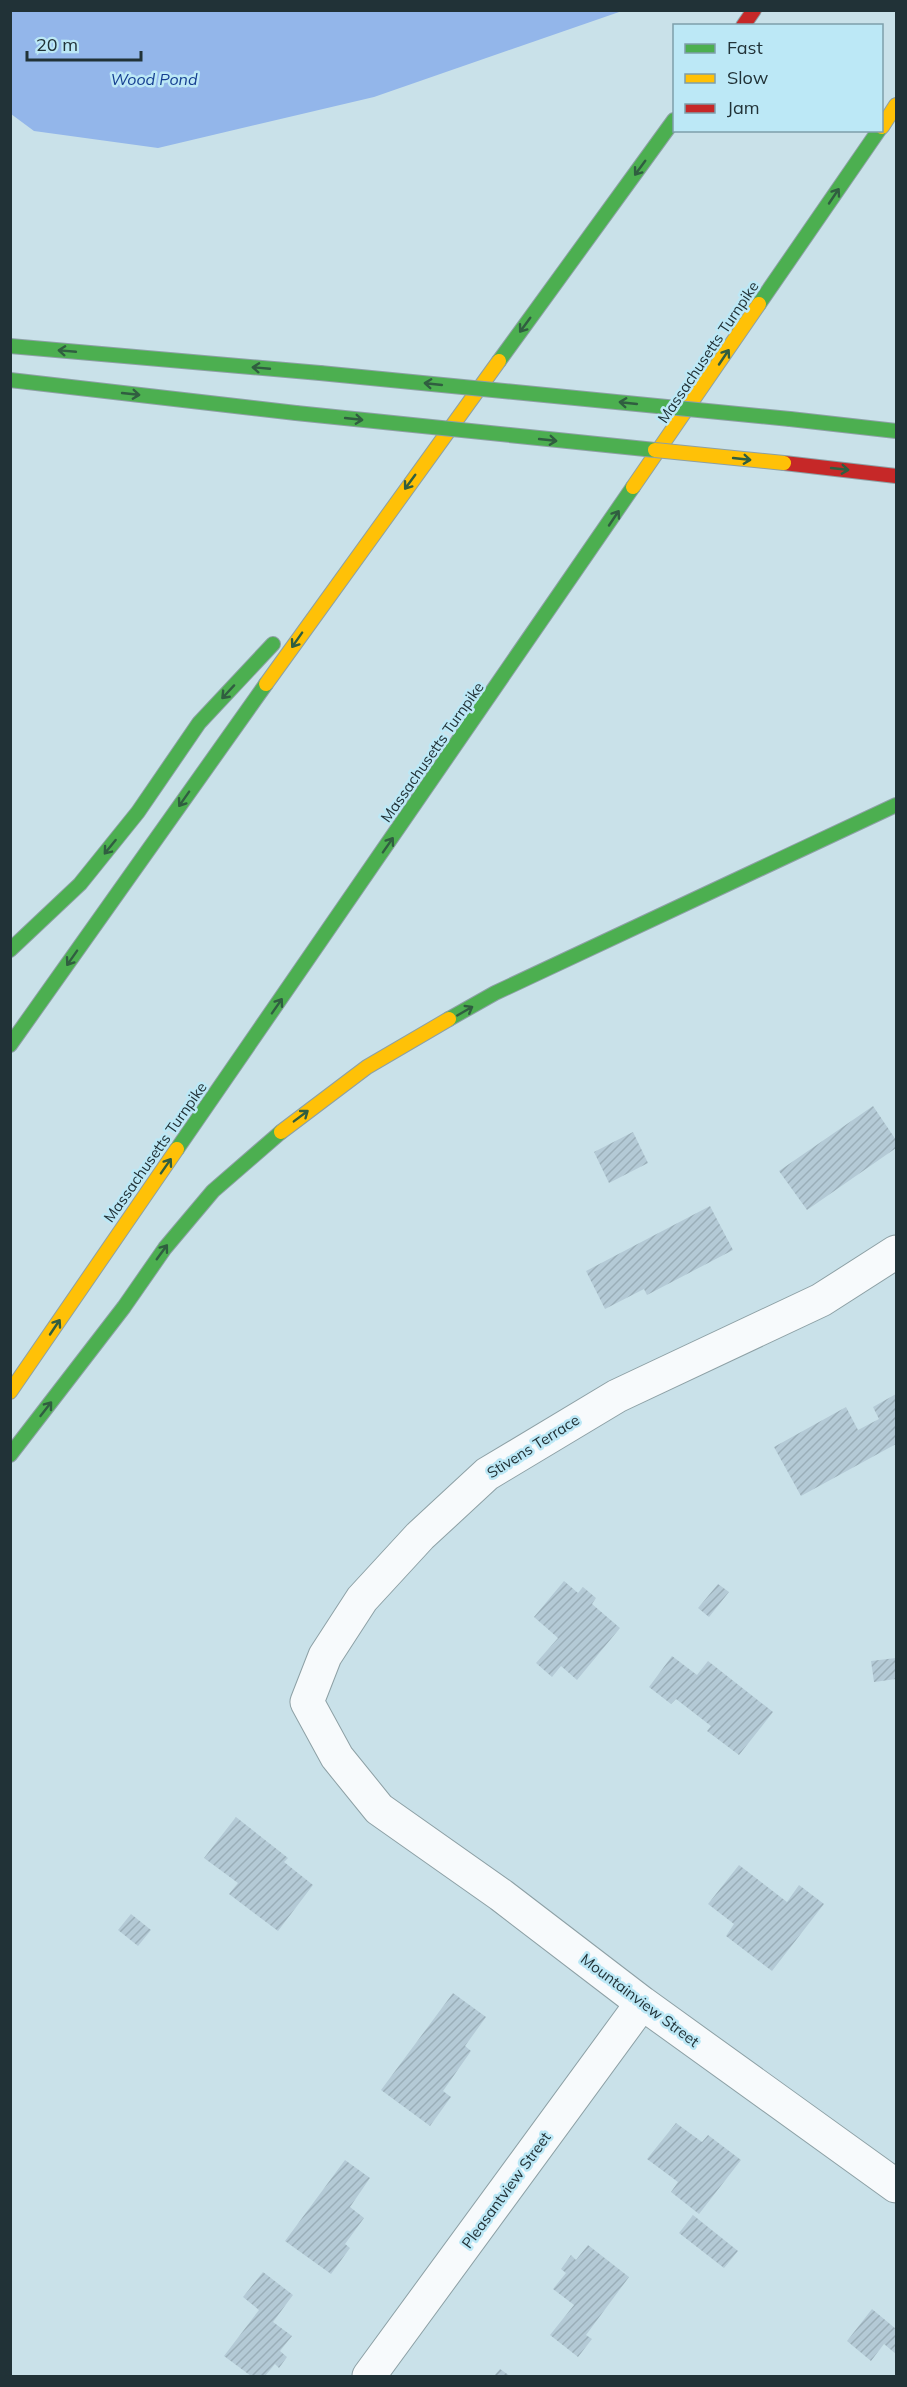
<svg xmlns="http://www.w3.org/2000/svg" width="907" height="2387" viewBox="0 0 907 2387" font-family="Mulish,sans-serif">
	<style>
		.water { fill: #93b6ea }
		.building { fill: url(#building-hatch) }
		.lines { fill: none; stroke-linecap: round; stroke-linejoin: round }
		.street-casing { stroke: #8da0a5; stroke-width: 35 }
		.fast-casing { stroke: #8da0a5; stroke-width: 16 }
		.slow-casing { stroke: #8da0a5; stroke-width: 16 }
		.jam-casing { stroke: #8da0a5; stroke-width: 16 }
		.street { stroke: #f7fafc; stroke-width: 33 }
		.fast { stroke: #4caf50; stroke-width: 14 }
		.slow { stroke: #ffc107; stroke-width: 14 }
		.jam { stroke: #c62828; stroke-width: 14 }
		.fast-bridge-casing { stroke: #8da0a5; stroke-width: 16; stroke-linecap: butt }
		.slow-bridge-casing { stroke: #8da0a5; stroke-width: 16; stroke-linecap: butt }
		.fast-bridge { stroke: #4caf50; stroke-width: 14 }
		.slow-bridge { stroke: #ffc107; stroke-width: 14 }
		.oneway { stroke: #305e40 }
		.labels { text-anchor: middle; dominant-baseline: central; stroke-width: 5; stroke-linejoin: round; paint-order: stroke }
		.street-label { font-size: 15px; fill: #213237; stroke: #bce8f6 }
		.water-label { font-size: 16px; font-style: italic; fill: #153f91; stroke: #bce8f6 }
	</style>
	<defs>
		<pattern id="building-hatch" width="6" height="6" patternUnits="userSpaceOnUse" patternTransform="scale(1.5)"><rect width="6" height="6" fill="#b4cad6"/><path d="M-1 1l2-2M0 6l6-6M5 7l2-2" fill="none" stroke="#9aaeb8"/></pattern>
	</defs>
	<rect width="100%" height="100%" fill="#c9e1e9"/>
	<path class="water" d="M 11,10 L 622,10 L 622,11 L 374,97 L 158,148 L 34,131 L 11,114 Z"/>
	<path class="building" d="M 873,1106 L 896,1140 L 896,1148 L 807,1210 L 779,1171 Z
		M 633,1132 L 648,1163 L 609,1183 L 594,1152 Z
		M 710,1206 L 733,1250 L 647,1295 L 644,1289 L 605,1309 L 586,1271 Z
		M 896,1394 L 896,1444 L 801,1496 L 774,1447 L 846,1407 L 858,1430 L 879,1419 L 873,1407 Z
		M 564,1581 L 578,1593 L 583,1587 L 596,1598 L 592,1604 L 620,1628 L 577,1680 L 561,1666 L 552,1677 L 536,1663 L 558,1638 L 534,1617 Z
		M 718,1584 L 729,1592 L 709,1617 L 698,1608 Z
		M 672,1656 L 697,1675 L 708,1661 L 773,1712 L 739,1755 L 707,1731 L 711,1726 L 676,1699 L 671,1704 L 649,1687 Z
		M 896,1658 L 896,1679 L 874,1682 L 871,1661 Z
		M 236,1817 L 288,1858 L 284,1862 L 313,1885 L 278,1931 L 229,1894 L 238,1883 L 204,1858 Z
		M 739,1865 L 787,1902 L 799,1885 L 824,1904 L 772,1971 L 726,1936 L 734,1924 L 708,1904 Z
		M 131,1914 L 151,1930 L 138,1946 L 118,1930 Z
		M 453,1993 L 486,2017 L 465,2046 L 471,2051 L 443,2091 L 451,2097 L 430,2126 L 381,2090 Z
		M 676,2123 L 702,2142 L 708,2135 L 741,2160 L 699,2214 L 671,2192 L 678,2182 L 647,2159 Z
		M 345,2160 L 370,2178 L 350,2207 L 364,2218 L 345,2244 L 350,2248 L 331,2274 L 285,2241 Z
		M 693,2215 L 738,2251 L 724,2268 L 679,2233 Z
		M 588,2245 L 629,2277 L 586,2335 L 592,2339 L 578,2357 L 550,2335 L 574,2305 L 553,2289 L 566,2273 L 561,2269 L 571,2255 L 576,2260 Z
		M 263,2272 L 293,2295 L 273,2322 L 292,2336 L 280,2351 L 287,2357 L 279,2368 L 275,2364 L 265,2376 L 251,2376 L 224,2356 L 259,2310 L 243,2297 Z
		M 872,2309 L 896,2329 L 896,2354 L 884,2344 L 871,2361 L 847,2341 Z
		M 500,2369 L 510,2376 L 494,2376 Z"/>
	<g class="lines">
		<defs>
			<path id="street" d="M 896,1252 L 821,1300 L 617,1396 L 487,1474 L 420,1536 L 362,1599 L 325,1656 L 307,1702 L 337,1757 L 379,1809 L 501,1895 L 642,2003 L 896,2186
				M 369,2376 L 642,2003"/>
			<path id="fast" d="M 759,304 L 879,130
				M 10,346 L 320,373
				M 499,361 L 674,120
				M 10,380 L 296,413
				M 790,419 L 896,431
				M 10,950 L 80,884 L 138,812 L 199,723 L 273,644
				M 449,1019 L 495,993 L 896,805
				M 10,1045 L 266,684
				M 177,1149 L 633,487
				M 10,1455 L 124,1307 L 165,1248 L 213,1191 L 281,1132"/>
			<path id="slow" d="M 882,127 L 896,105
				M 633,487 L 759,304
				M 266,684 L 499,361
				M 281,1132 L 367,1067 L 449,1019
				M 10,1392 L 177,1149"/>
			<path id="jam" d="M 743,26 L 754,10
				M 784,463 L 896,476"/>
		</defs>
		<use href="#street" class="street-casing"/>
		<use href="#fast" class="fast-casing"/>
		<use href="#slow" class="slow-casing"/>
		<use href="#jam" class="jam-casing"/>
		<use href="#street" class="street"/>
		<use href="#fast" class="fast"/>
		<use href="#slow" class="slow"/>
		<use href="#jam" class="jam"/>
		<defs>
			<path id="fast-bridge" d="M 320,373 L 790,419
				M 296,413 L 655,450"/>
			<path id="slow-bridge" d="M 655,450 L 784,463"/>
		</defs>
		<use href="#fast-bridge" class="fast-bridge-casing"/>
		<use href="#slow-bridge" class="slow-bridge-casing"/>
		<use href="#fast-bridge" class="fast-bridge"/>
		<use href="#slow-bridge" class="slow-bridge"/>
	</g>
	<defs><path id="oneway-shaft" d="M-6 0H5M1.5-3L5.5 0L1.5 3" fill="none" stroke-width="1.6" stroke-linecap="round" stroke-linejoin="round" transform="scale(1.5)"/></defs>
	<g class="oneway">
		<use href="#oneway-shaft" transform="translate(640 168) rotate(126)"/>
		<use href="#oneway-shaft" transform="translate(834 196) rotate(-56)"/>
		<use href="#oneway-shaft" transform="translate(525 325) rotate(126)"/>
		<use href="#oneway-shaft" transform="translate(67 351) rotate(-175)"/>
		<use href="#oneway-shaft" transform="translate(724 357) rotate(-56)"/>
		<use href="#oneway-shaft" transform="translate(261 368) rotate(-175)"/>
		<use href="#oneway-shaft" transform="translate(433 384) rotate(-174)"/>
		<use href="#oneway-shaft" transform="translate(131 394) rotate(6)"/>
		<use href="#oneway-shaft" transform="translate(628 403) rotate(-174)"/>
		<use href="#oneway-shaft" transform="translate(354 419) rotate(6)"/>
		<use href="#oneway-shaft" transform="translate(548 440) rotate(6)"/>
		<use href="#oneway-shaft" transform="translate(742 459) rotate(6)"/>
		<use href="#oneway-shaft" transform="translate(840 469) rotate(6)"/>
		<use href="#oneway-shaft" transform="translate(410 482) rotate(126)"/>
		<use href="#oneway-shaft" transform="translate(614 518) rotate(-56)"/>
		<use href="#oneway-shaft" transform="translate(297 640) rotate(125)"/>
		<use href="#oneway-shaft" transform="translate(228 692) rotate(133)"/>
		<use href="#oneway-shaft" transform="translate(184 799) rotate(125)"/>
		<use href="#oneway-shaft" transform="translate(388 845) rotate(-55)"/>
		<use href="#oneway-shaft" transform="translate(110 847) rotate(129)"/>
		<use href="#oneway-shaft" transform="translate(72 958) rotate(125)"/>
		<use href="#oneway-shaft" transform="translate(277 1006) rotate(-55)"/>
		<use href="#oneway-shaft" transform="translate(465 1011) rotate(-30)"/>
		<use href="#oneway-shaft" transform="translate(301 1116) rotate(-37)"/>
		<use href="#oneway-shaft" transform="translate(166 1166) rotate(-55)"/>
		<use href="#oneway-shaft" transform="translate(162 1252) rotate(-54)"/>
		<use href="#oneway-shaft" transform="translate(55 1327) rotate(-56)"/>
		<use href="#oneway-shaft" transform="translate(46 1409) rotate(-52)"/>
	</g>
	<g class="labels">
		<g class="street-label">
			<text transform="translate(708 352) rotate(-56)">Massachusetts Turnpike</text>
			<text transform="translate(432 752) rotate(-55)">Massachusetts Turnpike</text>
			<text transform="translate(155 1152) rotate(-55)">Massachusetts Turnpike</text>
			<text transform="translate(533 1446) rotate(-32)">Stivens Terrace</text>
			<text transform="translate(640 2000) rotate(37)">Mountainview Street</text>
			<text transform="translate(506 2190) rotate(-54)">Pleasantview Street</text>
		</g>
		<g class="water-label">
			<text x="154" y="79">Wood Pond</text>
		</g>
	</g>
	<rect width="907" height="2387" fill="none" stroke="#213237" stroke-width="24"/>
	<rect x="673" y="24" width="210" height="108" fill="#bce8f6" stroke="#7e9faa" stroke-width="1.5"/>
	<rect x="685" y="44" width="30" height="9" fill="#4caf50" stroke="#7e9faa" stroke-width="1.5"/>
	<text x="727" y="54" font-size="18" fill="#213237">Fast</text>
	<rect x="685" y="74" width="30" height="9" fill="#ffc107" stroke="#7e9faa" stroke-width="1.5"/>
	<text x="727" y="84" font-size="18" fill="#213237">Slow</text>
	<rect x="685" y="104" width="30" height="9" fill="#c62828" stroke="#7e9faa" stroke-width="1.5"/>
	<text x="727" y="114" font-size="18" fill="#213237">Jam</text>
	<path d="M27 51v9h114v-9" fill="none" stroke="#213237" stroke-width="3"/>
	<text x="36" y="51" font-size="18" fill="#213237" stroke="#bce8f6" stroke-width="4.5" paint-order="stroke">20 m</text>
</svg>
